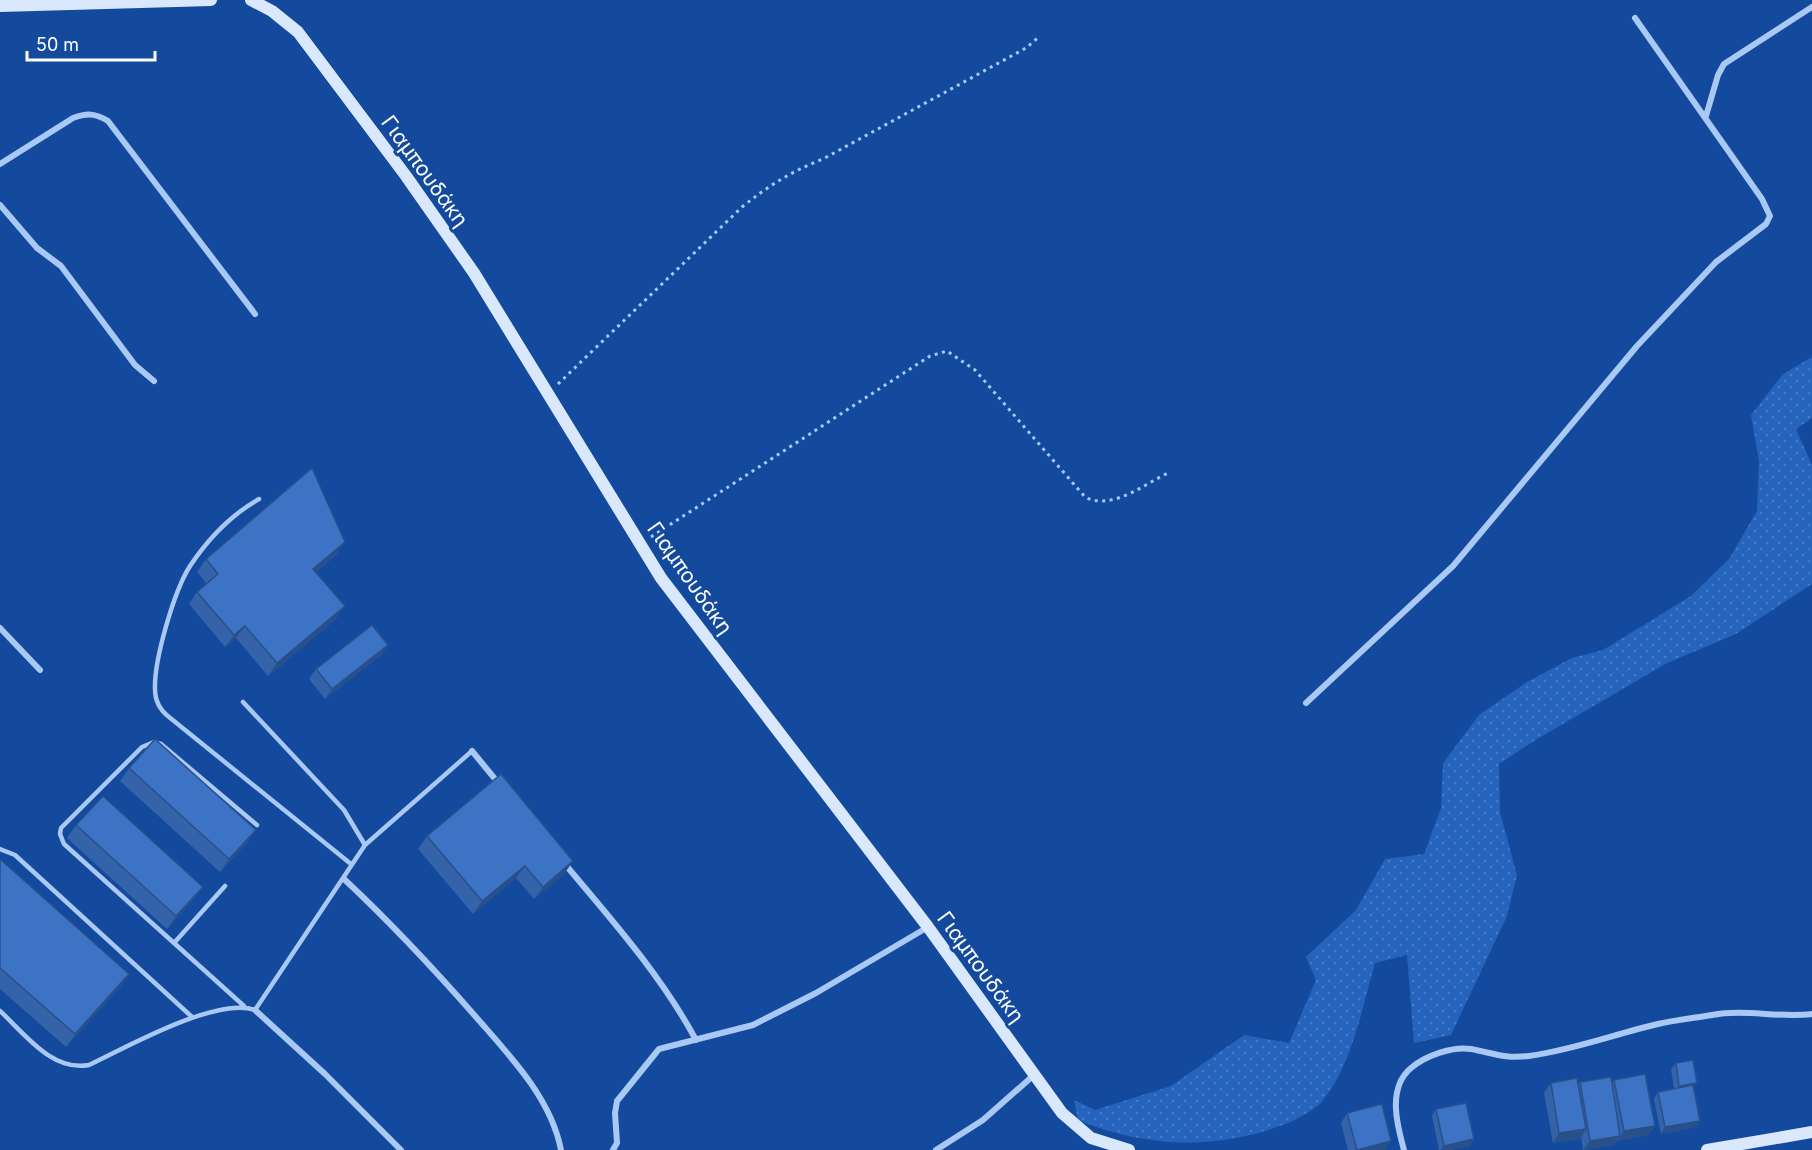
<svg xmlns="http://www.w3.org/2000/svg" width="1812" height="1150" viewBox="0 0 1812 1150" font-family="Inter,sans-serif">
	<style>
		.grass { fill: url(#grass-dots) }
		.lines { fill: none; stroke-linecap: round; stroke-linejoin: round }
		.path { stroke: #aac8f4; stroke-width: 3; stroke-dasharray: 3 4.5; stroke-linecap: butt }
		.lane { stroke: #aac8f4; stroke-width: 4.5 }
		.street { stroke: #aac8f4; stroke-width: 6 }
		.secondary { stroke: #dae8fd; stroke-width: 12 }
		.wall { fill: #3463a9 }
		.shaded-wall { fill: #2a508a }
		.building { fill: #3c73c5; stroke: #2a508a; stroke-width: 1.5 }
		.labels { text-anchor: middle; dominant-baseline: central; stroke-width: 6; stroke-linejoin: round; paint-order: stroke }
		.street-label { font-size: 21px; fill: #fff; stroke: #134a9e }
	</style>
	<defs>
		<pattern id="grass-dots" width="8" height="8" patternUnits="userSpaceOnUse" patternTransform="scale(1.5)"><rect width="8" height="8" fill="#2663bc"/><path d="M2 2h.1M6 6h.1" fill="none" stroke="#477ac6" stroke-width="1.8" stroke-linecap="round"/></pattern>
	</defs>
	<rect width="100%" height="100%" fill="#134a9e"/>
	<path class="grass" d="M 1812,357 L 1812,418 L 1796,429 L 1812,465 L 1812,584 L 1736,634 L 1667,663 L 1534,741 L 1499,764 L 1500,812 L 1517,875 L 1507,916 L 1451,1035 L 1414,1043 L 1407,955 L 1375,963 C 1362,1008 1353,1061 1324,1099 C 1318,1108 1304,1114 1295,1120 C 1226,1150 1150,1150 1078,1120 L 1074,1100 L 1095,1110 L 1171,1086 L 1244,1035 L 1289,1043 L 1316,980 L 1306,957 L 1356,910 L 1385,859 L 1424,854 L 1441,808 L 1443,763 L 1479,715 L 1527,682 L 1572,658 L 1603,650 L 1691,596 L 1729,559 L 1757,511 L 1759,461 L 1751,415 L 1783,374 Z"/>
	<g class="lines">
		<path class="path" d="M 558,384 L 742,207 C 768,186 792,171 823,159 L 1026,48 L 1040,36
			M 651,537 L 930,356 L 947,351 L 975,370 L 1085,497 C 1111,511 1143,485 1168,473"/>
		<path class="lane" d="M 259,499 C 231,515 208,539 190,566 C 174,591 154,660 155,689 C 155,701 160,710 169,717 L 351,864
			M 243,702 L 344,810 L 365,845
			M 0,849 L 15,855 L 192,1017
			M 174,943 L 225,886
			M 244,1006 L 64,844 L 60,834 L 61,828 L 142,747 L 154,742 L 161,744 L 257,825
			M 0,1011 C 25,1034 52,1072 89,1065 C 125,1048 217,996 255,1010 L 365,845 L 472,751"/>
		<path class="street" d="M 1706,116 L 1718,75 L 1724,64 L 1812,7
			M 0,164 L 73,118 C 87,113 95,113 108,121 L 255,314
			M 0,205 L 37,248 L 61,266 L 135,365 L 154,381
			M 0,628 L 40,670
			M 1306,703 L 1453,566 L 1637,346 L 1716,262 L 1766,224 L 1770,216 L 1762,199 L 1635,18
			M 472,751 L 500,785
			M 564,863 C 611,919 661,975 696,1040
			M 344,879 C 391,923 434,969 476,1017 C 510,1056 551,1098 561,1150
			M 255,1010 L 325,1074 L 401,1150
			M 613,1150 L 617,1143 L 615,1113 L 617,1101 L 659,1049 L 753,1025 L 816,993 L 928,927
			M 936,1150 L 983,1120 L 1034,1075
			M 1404,1150 C 1397,1125 1387,1088 1411,1068 C 1425,1056 1452,1046 1471,1049 C 1493,1053 1504,1059 1529,1056 C 1573,1050 1615,1034 1658,1024 C 1675,1020 1694,1018 1712,1015 C 1745,1009 1778,1018 1812,1014"/>
		<path class="secondary" d="M 251,0 L 272,11 L 298,32 L 406,176 L 474,273 L 661,578 L 928,927 L 1062,1113 L 1091,1138 L 1129,1150
			M 0,6 L 211,0
			M 1707,1150 L 1812,1132"/>
	</g>
	<path class="wall" d="M 337,554 L 316,572 L 336,619 L 268,676 L 236,638 L 225,647 L 189,604 L 197,592 L 207,584 L 197,572 L 206,559 Z
		M 388,645 L 381,655 L 325,699 L 309,679 L 316,669 Z
		M 129,768 L 256,830 L 247,843 L 220,872 L 120,781 Z
		M 76,825 L 203,887 L 194,899 L 167,929 L 67,838 Z
		M 427,836 L 573,861 L 564,874 L 534,899 L 516,878 L 473,914 L 418,849 Z
		M 0,859 L 129,974 L 120,987 L 66,1047 L 0,989 Z
		M 1676,1063 L 1694,1088 L 1700,1121 L 1696,1127 L 1661,1134 L 1654,1099 L 1658,1092 L 1674,1089 L 1671,1069 Z
		M 1614,1080 L 1655,1126 L 1648,1135 L 1617,1141 L 1617,1140 L 1614,1145 L 1585,1150 L 1583,1150 L 1581,1137 L 1580,1139 L 1553,1143 L 1544,1093 L 1551,1083 L 1578,1084 L 1580,1082 L 1612,1083 Z
		M 1436,1109 L 1474,1139 L 1470,1146 L 1450,1150 L 1439,1150 L 1432,1116 Z
		M 1347,1113 L 1385,1150 L 1348,1150 L 1341,1123 Z"/>
	<path class="shaded-wall" d="M 345,542 L 337,554 L 304,582 L 313,569 Z
		M 345,606 L 336,619 L 268,676 L 277,663 Z
		M 245,626 L 236,638 L 225,647 L 234,635 Z
		M 388,645 L 381,655 L 325,699 L 332,689 Z
		M 256,830 L 247,843 L 220,872 L 229,859 Z
		M 573,861 L 564,874 L 534,899 L 543,887 Z
		M 525,866 L 516,878 L 473,914 L 482,901 Z
		M 203,887 L 194,899 L 167,929 L 176,916 Z
		M 129,974 L 120,987 L 66,1047 L 75,1034 Z
		M 1697,1083 L 1692,1089 L 1675,1092 L 1679,1086 Z
		M 1700,1121 L 1696,1127 L 1661,1134 L 1665,1127 Z
		M 1655,1126 L 1648,1135 L 1617,1141 L 1624,1131 Z
		M 1586,1129 L 1580,1139 L 1553,1143 L 1559,1133 Z
		M 1620,1136 L 1614,1145 L 1583,1150 L 1590,1141 Z
		M 1474,1139 L 1470,1146 L 1450,1150 L 1441,1150 L 1444,1146 Z
		M 1391,1141 L 1385,1150 L 1358,1150 Z"/>
	<path class="building" d="M 312,468 L 345,542 L 313,569 L 345,606 L 277,663 L 245,626 L 234,635 L 197,592 L 218,574 L 206,559 Z
		M 372,625 L 388,645 L 332,689 L 316,669 Z
		M 155,739 L 256,830 L 229,859 L 129,768 Z
		M 501,774 L 573,861 L 543,887 L 525,866 L 482,901 L 427,836 Z
		M 103,796 L 203,887 L 176,916 L 76,825 Z
		M 0,859 L 129,974 L 75,1034 L 0,968 Z
		M 1693,1060 L 1697,1083 L 1679,1086 L 1676,1063 Z
		M 1645,1074 L 1655,1126 L 1624,1131 L 1614,1080 Z
		M 1611,1077 L 1620,1136 L 1590,1141 L 1580,1082 Z
		M 1577,1078 L 1586,1129 L 1559,1133 L 1551,1083 Z
		M 1693,1085 L 1700,1121 L 1665,1127 L 1658,1092 Z
		M 1466,1103 L 1474,1139 L 1444,1146 L 1436,1109 Z
		M 1382,1104 L 1391,1141 L 1357,1150 L 1347,1113 Z"/>
	<g class="labels">
		<g class="street-label">
			<text transform="translate(425 171) rotate(54)">Γιαμπουδάκη</text>
			<text transform="translate(690 578) rotate(55)">Γιαμπουδάκη</text>
			<text transform="translate(981 967) rotate(54)">Γιαμπουδάκη</text>
		</g>
	</g>
	<path d="M27 51v9h128v-9" fill="none" stroke="#ffffff" stroke-width="3"/>
	<text x="36" y="51" font-size="18" fill="#ffffff" stroke="#134a9e" stroke-width="4.5" paint-order="stroke">50 m</text>
</svg>
